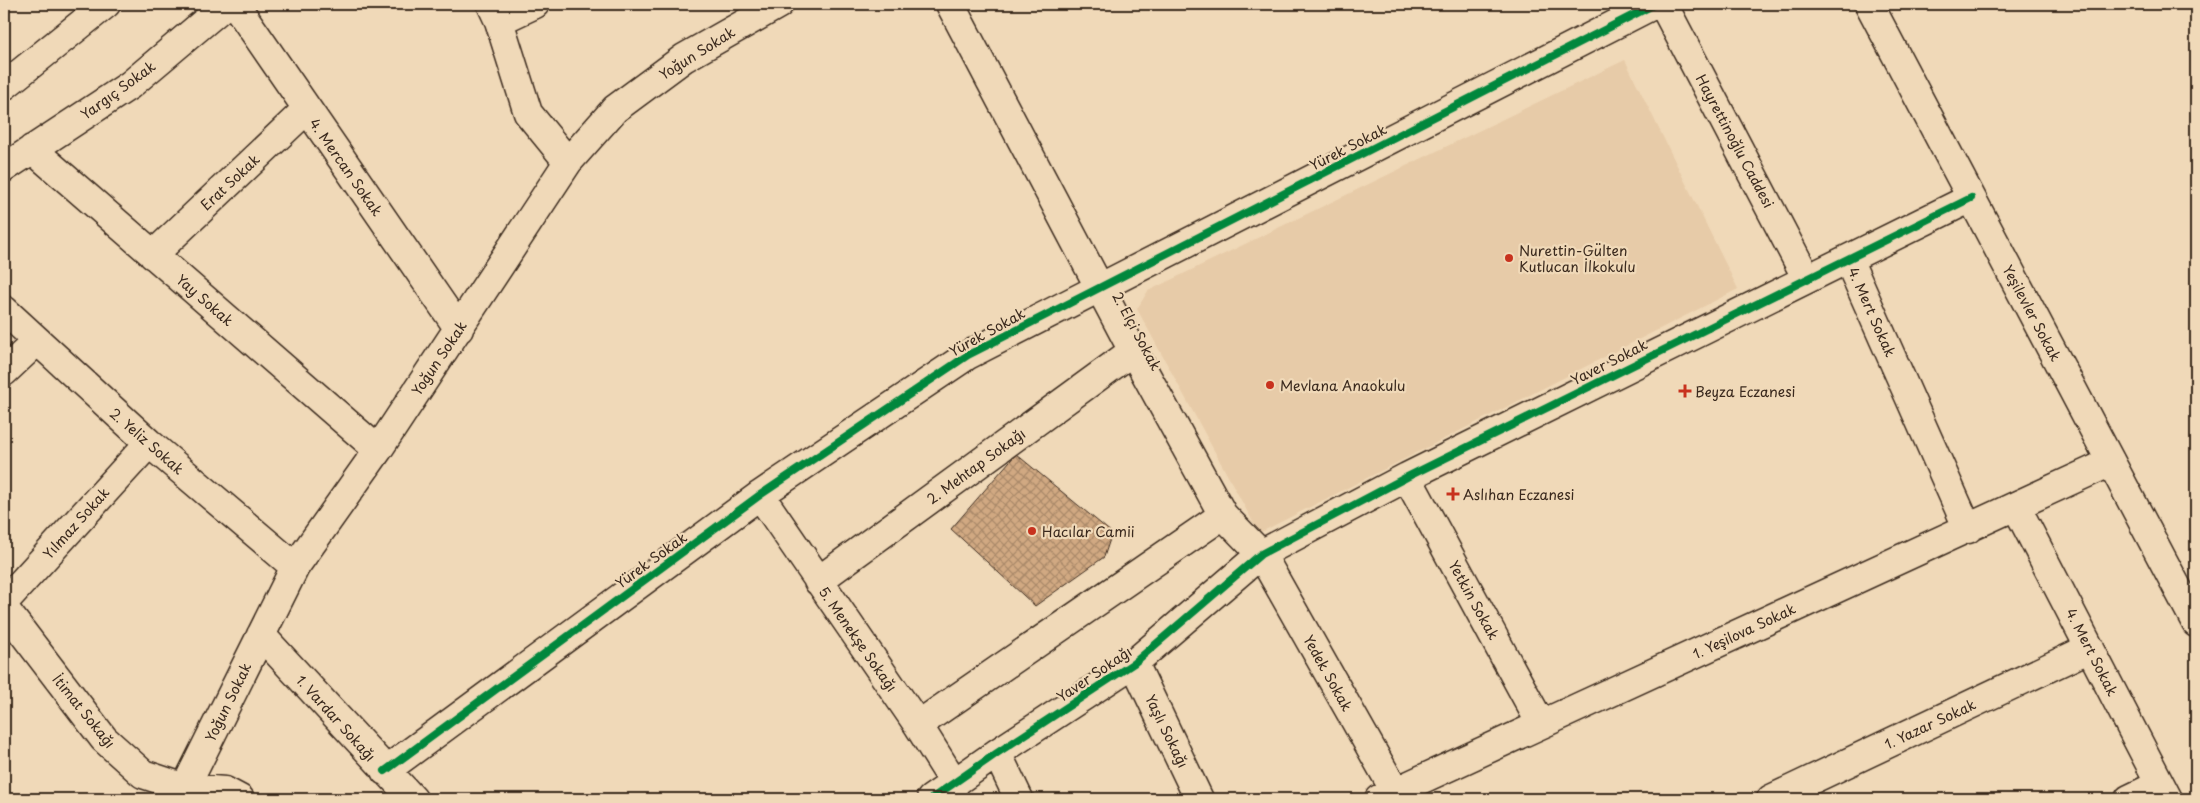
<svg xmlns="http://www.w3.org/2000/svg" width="2200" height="803" viewBox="0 0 2200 803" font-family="'Playpen Sans',sans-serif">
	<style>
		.built { fill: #e7cba8 }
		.building { fill: url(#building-cross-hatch); stroke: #3b2a1e }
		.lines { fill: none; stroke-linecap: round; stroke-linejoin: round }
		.minor-casing { stroke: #3b2a1e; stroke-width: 31 }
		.secondary-casing { stroke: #3b2a1e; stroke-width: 31 }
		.minor { stroke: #f0d9b8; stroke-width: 28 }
		.secondary { stroke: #f0d9b8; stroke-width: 28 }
		.cycleway-casing { stroke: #f0d9b8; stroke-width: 11 }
		.cycleway { stroke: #00873e; stroke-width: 8 }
		.poi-dot { fill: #c8321e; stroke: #f0d9b8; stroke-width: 2 }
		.labels { text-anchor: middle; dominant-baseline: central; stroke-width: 4.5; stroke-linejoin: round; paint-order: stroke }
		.street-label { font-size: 14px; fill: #3b2a1e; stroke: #f0d9b8 }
		.poi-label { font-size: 14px; fill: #3b2a1e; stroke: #f0d9b8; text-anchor: start }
	</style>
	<defs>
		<pattern id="building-cross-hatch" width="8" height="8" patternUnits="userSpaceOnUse" patternTransform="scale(1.25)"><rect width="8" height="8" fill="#d1a982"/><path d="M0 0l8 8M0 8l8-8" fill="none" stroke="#ab8a6a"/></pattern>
	</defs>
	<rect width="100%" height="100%" fill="#f0d9b8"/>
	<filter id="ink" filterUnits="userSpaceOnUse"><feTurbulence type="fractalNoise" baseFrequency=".02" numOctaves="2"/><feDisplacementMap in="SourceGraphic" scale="10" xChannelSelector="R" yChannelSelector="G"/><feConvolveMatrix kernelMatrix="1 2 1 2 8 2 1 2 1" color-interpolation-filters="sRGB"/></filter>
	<g filter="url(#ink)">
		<path class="built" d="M 1625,60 L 1738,289 L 1259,533 L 1137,309 L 1148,291 Z"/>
		<path class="building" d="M 1016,454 L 1112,533 L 1104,557 L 1035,606 L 951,529 Z"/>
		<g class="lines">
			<defs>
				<path id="minor" d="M 235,4 L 459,329
					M 491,4 L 499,21 L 528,113 L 568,162
					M 950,4 L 1133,351 L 1223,515 L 1261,554 L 1395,791
					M 1869,4 L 2196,623
					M 499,21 L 535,4
					M 4,86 L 106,4
					M 32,149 L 378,450
					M 4,168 L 130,85 L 226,4
					M 153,255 L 307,109
					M 1848,259 L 1968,529
					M 4,310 L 149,443 L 295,567
					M 4,372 L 37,341
					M 1407,477 L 1541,724
					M 760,495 L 918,725 L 955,784
					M 2016,506 L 2168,799
					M 818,581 L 1133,351
					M 4,602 L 149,443
					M 4,608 L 104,739 L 143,774 L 185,788 L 225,791 L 240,799
					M 261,635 L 413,799
					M 1134,663 L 1199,799
					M 918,725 L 1223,515
					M 997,753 L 1019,799
					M 385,771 L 760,495 L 968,355 L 1655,4
					M 185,788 L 295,567 L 378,450 L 568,162 L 615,109 L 684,58 L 779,4
					M 931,799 L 997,753 L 1134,663 L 1261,554 L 1407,477 L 1971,198
					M 1379,799 L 2111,462
					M 1771,799 L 2090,648
					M 2129,799 L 2160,784"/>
				<path id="secondary" d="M 1663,4 L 1806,277"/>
			</defs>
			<use href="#minor" class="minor-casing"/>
			<use href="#secondary" class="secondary-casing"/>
			<use href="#minor" class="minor"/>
			<use href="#secondary" class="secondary"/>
			<defs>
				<path id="cycleway" d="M 385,771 L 760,495 L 968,355 L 1655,4
					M 931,799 L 997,753 L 1134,663 L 1261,554 L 1407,477 L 1971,198"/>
			</defs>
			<use href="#cycleway" class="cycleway-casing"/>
			<use href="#cycleway" class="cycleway"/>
		</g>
	</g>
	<g class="poi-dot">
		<circle cx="1509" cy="258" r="5"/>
		<circle cx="1270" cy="385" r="5"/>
		<path d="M1682.5 383.5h5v5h5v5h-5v5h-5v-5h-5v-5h5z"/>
		<path d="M1450.5 486.5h5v5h5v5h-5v5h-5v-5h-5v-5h5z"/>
		<circle cx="1032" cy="531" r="5"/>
	</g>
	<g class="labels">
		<g class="street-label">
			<text transform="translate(697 53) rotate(-32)">Yoğun Sokak</text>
			<text transform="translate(118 90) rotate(-36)">Yargıç Sokak</text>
			<text transform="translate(1735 141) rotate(62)">Hayrettinoğlu Caddesi</text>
			<text transform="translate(1348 147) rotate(-27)">Yürek Sokak</text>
			<text transform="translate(346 167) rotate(55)">4. Mercan Sokak</text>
			<text transform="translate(230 182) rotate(-43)">Erat Sokak</text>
			<text transform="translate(205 300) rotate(41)">Yay Sokak</text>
			<text transform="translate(1872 312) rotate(66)">4. Mert Sokak</text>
			<text transform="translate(2032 313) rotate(62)">Yeşilevler Sokak</text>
			<text transform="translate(1137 331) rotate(62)">2. Elçi Sokak</text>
			<text transform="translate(987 332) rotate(-29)">Yürek Sokak</text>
			<text transform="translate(439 358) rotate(-56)">Yoğun Sokak</text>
			<text transform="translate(1609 362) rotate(-27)">Yaver Sokak</text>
			<text transform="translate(147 441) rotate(41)">2. Yeliz Sokak</text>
			<text transform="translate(976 466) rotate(-36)">2. Mehtap Sokağı</text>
			<text transform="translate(76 523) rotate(-48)">Yılmaz Sokak</text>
			<text transform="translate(651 560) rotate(-36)">Yürek Sokak</text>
			<text transform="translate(1474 600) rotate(61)">Yetkin Sokak</text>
			<text transform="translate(1744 631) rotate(-25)">1. Yeşilova Sokak</text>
			<text transform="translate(858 639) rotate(55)">5. Menekşe Sokağı</text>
			<text transform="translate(2092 652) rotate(63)">4. Mert Sokak</text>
			<text transform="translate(1328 673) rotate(61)">Yedek Sokak</text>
			<text transform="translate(1094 674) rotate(-34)">Yaver Sokağı</text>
			<text transform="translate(228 702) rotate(-64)">Yoğun Sokak</text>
			<text transform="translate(84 711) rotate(51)">İtimat Sokağı</text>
			<text transform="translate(336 718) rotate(48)">1. Vardar Sokağı</text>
			<text transform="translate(1930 724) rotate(-25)">1. Yazar Sokak</text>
			<text transform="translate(1167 731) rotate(64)">Yaşlı Sokağı</text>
		</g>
		<g class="poi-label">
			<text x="1519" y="250">Nurettin-Gülten<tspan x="1519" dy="16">Kutlucan İlkokulu</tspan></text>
			<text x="1280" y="385">Mevlana Anaokulu</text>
			<text x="1695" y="391">Beyza Eczanesi</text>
			<text x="1463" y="494">Aslıhan Eczanesi</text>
			<text x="1042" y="531">Hacılar Camii</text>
		</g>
	</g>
	<rect width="2200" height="803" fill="none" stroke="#f0d9b8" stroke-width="20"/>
	<rect x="10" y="10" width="2180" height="783" fill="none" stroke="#3b2a1e" stroke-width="2" filter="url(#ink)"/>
</svg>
